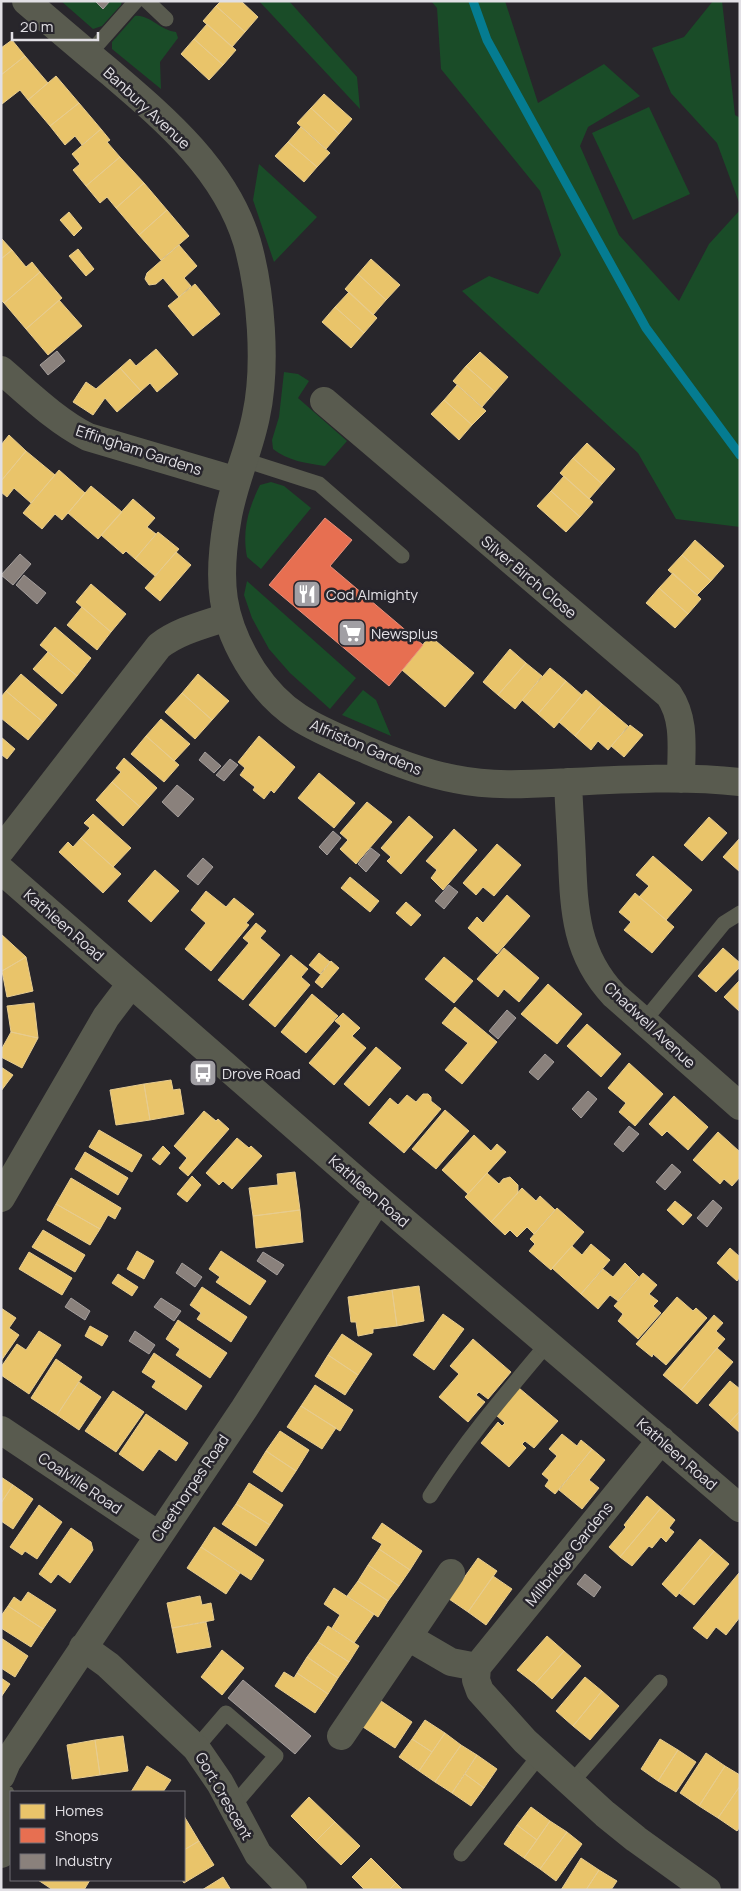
<svg xmlns="http://www.w3.org/2000/svg" width="741" height="1891" viewBox="0 0 741 1891" font-family="Manrope,sans-serif">
	<style>
		.green { fill: #1a4c28 }
		.homes { fill: #e9c46a; stroke: #e7cc8f }
		.shops { fill: #e76f51; stroke: #e6917d }
		.industry { fill: #8a817c; stroke: #a49e9c }
		.lines { fill: none; stroke-linecap: round; stroke-linejoin: round }
		.stream { stroke: #057c91; stroke-width: 9 }
		.lane { stroke: #595b4f; stroke-width: 15 }
		.street { stroke: #595b4f; stroke-width: 28 }
		.labels { text-anchor: middle; dominant-baseline: central; stroke-width: 5; stroke-linejoin: round; paint-order: stroke }
		.street-label { font-size: 15px; fill: #e2e0e5; stroke: #27252c }
		.poi-label { font-size: 15px; fill: #e2e0e5; stroke: #27252c; text-anchor: start }
	</style>
	<rect width="100%" height="100%" fill="#28262b"/>
	<path class="green" d="M 61,1 L 95,1 L 103,8 L 110,1 L 122,1 L 121,5 L 102,26 L 93,29 Z
		M 259,1 L 289,1 L 357,77 L 360,109 Z
		M 431,1 L 505,1 L 538,103 L 604,64 L 640,96 L 588,127 L 580,146 L 619,235 L 679,301 L 709,244 L 740,210 L 740,527 L 676,519 L 638,453 L 462,291 L 489,276 L 538,294 L 561,255 L 540,191 L 441,69 L 437,8 Z
		M 713,1 L 722,1 L 735,115 L 740,118 L 740,205 L 717,143 L 671,93 L 652,48 L 684,37 Z
		M 135,16 C 149,14 161,31 176,32 L 178,38 L 160,62 L 161,89 L 112,49 L 112,42 Z
		M 649,107 L 690,194 L 633,220 L 592,133 Z
		M 259,164 L 317,217 L 274,262 L 253,200 Z
		M 284,372 L 298,374 L 309,381 L 298,398 L 347,441 L 325,466 C 306,463 288,461 273,449 L 272,440 L 279,417 Z
		M 271,482 L 284,486 L 311,508 L 261,569 L 247,557 C 242,531 248,509 260,485 Z
		M 247,581 L 356,678 L 330,709 L 290,673 L 269,649 L 252,618 L 244,595 Z
		M 363,690 L 376,700 L 391,736 L 342,715 Z"/>
	<path class="homes" d="M 221,1 L 241,1 L 258,17 L 245,32 L 216,6 Z
		M 216,6 L 245,32 L 232,47 L 203,21 Z
		M 207,24 L 236,50 L 223,65 L 194,39 Z
		M 194,39 L 223,65 L 209,80 L 181,54 Z
		M 12,40 L 25,56 L 1,75 L 1,48 Z
		M 25,56 L 48,83 L 28,100 L 20,90 L 2,104 L 1,75 Z
		M 56,76 L 79,103 L 50,126 L 28,100 Z
		M 324,94 L 352,119 L 339,134 L 311,108 Z
		M 79,103 L 101,129 L 82,145 L 75,136 L 65,145 L 50,126 Z
		M 311,108 L 339,134 L 326,149 L 297,123 Z
		M 301,127 L 330,153 L 317,167 L 288,142 Z
		M 101,129 L 110,140 L 107,142 L 120,157 L 86,186 L 73,170 L 80,164 L 72,154 Z
		M 288,142 L 317,167 L 304,182 L 275,156 Z
		M 120,157 L 144,183 L 116,208 L 107,197 L 100,203 L 86,186 Z
		M 144,183 L 167,210 L 139,235 L 116,208 Z
		M 167,210 L 189,236 L 161,260 L 139,235 Z
		M 69,212 L 82,228 L 74,236 L 60,220 Z
		M 1,238 L 12,250 L 1,259 Z
		M 179,245 L 197,266 L 184,278 L 191,286 L 179,297 L 163,278 L 156,284 L 149,285 L 145,279 L 147,273 Z
		M 78,249 L 94,269 L 86,276 L 69,256 Z
		M 12,250 L 26,267 L 32,262 L 40,272 L 4,303 L 1,300 L 1,259 Z
		M 371,259 L 400,285 L 386,300 L 358,274 Z
		M 40,272 L 62,298 L 26,329 L 4,303 Z
		M 358,274 L 386,300 L 373,315 L 345,289 Z
		M 195,284 L 220,314 L 193,336 L 168,306 Z
		M 349,292 L 377,318 L 364,333 L 335,307 Z
		M 59,300 L 82,326 L 48,355 L 26,329 Z
		M 335,307 L 364,333 L 351,348 L 322,322 Z
		M 156,349 L 178,374 L 157,392 L 150,383 L 141,391 L 120,368 L 130,359 L 136,366 Z
		M 480,352 L 508,377 L 495,392 L 466,366 Z
		M 466,366 L 495,392 L 482,407 L 453,381 Z
		M 120,368 L 141,391 L 117,412 L 105,398 L 93,415 L 73,402 L 86,382 L 96,389 Z
		M 457,385 L 486,411 L 472,425 L 444,400 Z
		M 444,400 L 472,425 L 459,440 L 431,414 Z
		M 9,435 L 26,451 L 1,481 L 1,445 Z
		M 587,443 L 615,469 L 602,484 L 573,458 Z
		M 26,451 L 55,475 L 31,503 L 14,488 L 7,497 L 1,492 L 1,481 Z
		M 573,458 L 602,484 L 589,499 L 560,473 Z
		M 59,470 L 85,493 L 62,520 L 55,514 L 42,529 L 23,513 Z
		M 564,476 L 593,502 L 580,517 L 551,491 Z
		M 91,486 L 122,512 L 98,539 L 68,513 Z
		M 551,491 L 580,517 L 566,532 L 537,506 Z
		M 133,499 L 155,518 L 147,527 L 156,534 L 135,559 L 126,551 L 123,554 L 101,535 Z
		M 158,532 L 179,549 L 155,576 L 135,559 Z
		M 695,540 L 724,566 L 711,581 L 682,555 Z
		M 176,552 L 191,565 L 160,601 L 145,588 Z
		M 682,555 L 711,581 L 697,595 L 668,570 Z
		M 673,573 L 701,599 L 688,614 L 659,588 Z
		M 91,584 L 126,614 L 111,632 L 76,602 Z
		M 659,588 L 688,614 L 675,628 L 646,603 Z
		M 82,607 L 111,632 L 97,650 L 67,625 Z
		M 55,627 L 91,658 L 77,676 L 40,645 Z
		M 430,636 L 474,673 L 445,707 L 402,670 Z
		M 510,649 L 526,663 L 498,695 L 483,682 Z
		M 48,652 L 77,676 L 62,694 L 33,669 Z
		M 526,663 L 542,676 L 515,709 L 498,695 Z
		M 550,668 L 566,681 L 538,714 L 522,700 Z
		M 21,674 L 57,705 L 43,722 L 6,691 Z
		M 198,674 L 229,701 L 212,720 L 182,693 Z
		M 566,681 L 582,695 L 554,728 L 538,714 Z
		M 586,690 L 602,704 L 575,736 L 559,722 Z
		M 6,691 L 43,722 L 28,740 L 1,718 L 1,697 Z
		M 182,693 L 212,720 L 195,739 L 165,712 Z
		M 602,704 L 628,726 L 608,750 L 598,741 L 591,750 L 575,736 Z
		M 161,719 L 190,744 L 174,761 L 146,736 Z
		M 630,725 L 643,735 L 624,757 L 611,746 Z
		M 146,736 L 179,765 L 164,782 L 131,754 Z
		M 259,736 L 295,767 L 274,793 L 271,790 L 264,799 L 253,790 L 255,787 L 240,775 L 245,768 L 238,762 Z
		M 1,737 L 15,749 L 7,759 L 2,755 L 1,756 Z
		M 124,758 L 157,788 L 140,807 L 112,782 L 121,772 L 116,768 Z
		M 319,773 L 355,803 L 334,828 L 298,798 Z
		M 112,782 L 140,807 L 123,826 L 96,800 Z
		M 367,802 L 392,822 L 356,864 L 340,849 L 348,840 L 340,833 Z
		M 93,814 L 131,848 L 113,867 L 81,838 L 90,828 L 84,823 Z
		M 409,816 L 433,837 L 401,874 L 387,861 L 391,857 L 381,848 Z
		M 709,817 L 727,833 L 702,861 L 684,845 Z
		M 454,829 L 477,850 L 443,890 L 431,878 L 437,870 L 426,861 Z
		M 81,838 L 121,874 L 103,893 L 59,852 L 68,842 L 73,847 Z
		M 740,838 L 740,872 L 723,857 Z
		M 497,844 L 521,865 L 494,896 L 483,887 L 476,895 L 463,883 Z
		M 653,856 L 692,890 L 666,920 L 639,897 L 649,886 L 636,875 Z
		M 155,870 L 179,891 L 151,922 L 128,901 Z
		M 350,877 L 379,901 L 370,912 L 341,888 Z
		M 206,891 L 226,907 L 234,898 L 254,914 L 246,923 L 249,925 L 211,971 L 185,949 L 206,923 L 191,910 Z
		M 635,893 L 674,927 L 652,953 L 624,930 L 631,922 L 619,912 Z
		M 507,895 L 530,916 L 497,954 L 468,928 L 477,917 L 483,923 Z
		M 406,902 L 421,915 L 411,926 L 396,913 Z
		M 256,923 L 266,931 L 260,938 L 280,955 L 243,1000 L 218,980 L 249,943 L 243,938 Z
		M 1,934 L 26,957 L 2,971 L 1,971 Z
		M 504,948 L 539,978 L 519,1002 L 504,989 L 498,997 L 477,979 Z
		M 723,948 L 740,963 L 740,967 L 716,992 L 698,976 Z
		M 319,953 L 330,962 L 320,974 L 309,965 Z
		M 291,955 L 308,969 L 301,977 L 310,985 L 275,1027 L 249,1005 Z
		M 26,957 L 33,991 L 7,997 L 2,971 Z
		M 444,957 L 473,981 L 454,1003 L 425,979 Z
		M 331,961 L 339,968 L 322,988 L 315,982 Z
		M 740,980 L 740,1012 L 724,997 Z
		M 548,984 L 582,1014 L 557,1044 L 521,1014 Z
		M 312,994 L 338,1016 L 306,1053 L 281,1032 Z
		M 34,1003 L 38,1038 L 11,1032 L 7,1006 Z
		M 455,1007 L 497,1042 L 462,1084 L 445,1070 L 468,1043 L 442,1023 Z
		M 343,1013 L 360,1028 L 352,1036 L 366,1048 L 334,1085 L 309,1063 L 341,1026 L 335,1021 Z
		M 587,1024 L 621,1054 L 601,1077 L 567,1046 Z
		M 11,1032 L 38,1038 L 22,1068 L 1,1057 L 1,1050 Z
		M 376,1047 L 401,1068 L 369,1106 L 344,1084 Z
		M 629,1063 L 663,1094 L 635,1126 L 619,1112 L 626,1103 L 608,1088 Z
		M 1,1067 L 13,1075 L 1,1091 Z
		M 171,1080 L 173,1090 L 180,1089 L 184,1114 L 150,1120 L 144,1084 Z
		M 144,1084 L 150,1120 L 116,1125 L 110,1090 Z
		M 423,1094 L 428,1094 L 431,1097 L 431,1101 L 441,1109 L 404,1153 L 369,1123 L 390,1098 L 398,1105 L 407,1095 L 416,1102 Z
		M 674,1096 L 708,1127 L 688,1150 L 667,1131 L 662,1136 L 649,1124 Z
		M 445,1110 L 469,1131 L 436,1169 L 412,1149 Z
		M 204,1111 L 216,1121 L 218,1119 L 229,1129 L 188,1176 L 179,1168 L 187,1158 L 174,1146 Z
		M 99,1130 L 142,1155 L 132,1172 L 89,1147 Z
		M 718,1132 L 740,1152 L 740,1177 L 732,1186 L 724,1179 L 720,1184 L 693,1160 Z
		M 474,1135 L 491,1151 L 497,1144 L 506,1152 L 468,1194 L 442,1170 Z
		M 237,1138 L 249,1148 L 251,1146 L 262,1156 L 232,1189 L 223,1181 L 219,1185 L 206,1173 Z
		M 163,1146 L 170,1153 L 160,1165 L 152,1159 Z
		M 85,1152 L 128,1178 L 118,1195 L 75,1169 Z
		M 295,1172 L 300,1210 L 253,1216 L 249,1188 L 278,1185 L 277,1174 Z
		M 487,1173 L 499,1184 L 503,1179 L 510,1177 L 518,1185 L 518,1193 L 491,1222 L 465,1197 Z
		M 192,1176 L 201,1185 L 187,1202 L 177,1194 Z
		M 71,1178 L 121,1208 L 115,1219 L 108,1215 L 100,1229 L 56,1204 Z
		M 522,1188 L 536,1201 L 540,1196 L 555,1210 L 534,1234 L 527,1227 L 517,1237 L 510,1230 L 505,1235 L 491,1222 Z
		M 675,1201 L 692,1215 L 683,1225 L 667,1210 Z
		M 56,1204 L 100,1229 L 90,1245 L 47,1220 Z
		M 557,1208 L 584,1232 L 551,1270 L 529,1251 L 535,1244 L 530,1239 Z
		M 300,1210 L 303,1242 L 256,1248 L 253,1216 Z
		M 43,1230 L 85,1255 L 75,1272 L 32,1247 Z
		M 591,1244 L 610,1260 L 581,1294 L 552,1268 L 572,1246 L 582,1255 Z
		M 730,1248 L 740,1257 L 740,1277 L 737,1281 L 717,1263 Z
		M 137,1251 L 154,1261 L 144,1279 L 127,1269 Z
		M 221,1251 L 266,1281 L 250,1305 L 216,1282 L 220,1277 L 209,1269 Z
		M 29,1252 L 72,1278 L 62,1295 L 19,1269 Z
		M 625,1263 L 639,1277 L 618,1301 L 610,1295 L 598,1309 L 581,1294 L 603,1269 L 613,1277 Z
		M 643,1273 L 657,1285 L 649,1294 L 658,1301 L 653,1306 L 661,1313 L 638,1339 L 618,1321 L 623,1314 L 614,1306 Z
		M 118,1274 L 138,1287 L 132,1296 L 112,1283 Z
		M 419,1286 L 424,1321 L 397,1326 L 392,1290 Z
		M 202,1287 L 247,1317 L 231,1342 L 197,1319 L 201,1313 L 190,1305 Z
		M 392,1290 L 397,1326 L 373,1329 L 373,1333 L 358,1336 L 356,1322 L 351,1322 L 348,1297 Z
		M 677,1297 L 693,1311 L 696,1308 L 707,1318 L 666,1365 L 653,1354 L 652,1357 L 636,1344 Z
		M 1,1308 L 16,1318 L 9,1328 L 19,1335 L 1,1361 Z
		M 443,1314 L 464,1329 L 434,1370 L 413,1355 Z
		M 714,1315 L 723,1323 L 716,1331 L 725,1339 L 681,1390 L 663,1375 Z
		M 178,1320 L 227,1353 L 210,1378 L 176,1355 L 180,1349 L 166,1339 Z
		M 90,1326 L 108,1336 L 102,1346 L 85,1336 Z
		M 39,1331 L 61,1345 L 29,1394 L 1,1375 L 1,1367 L 17,1344 L 26,1350 Z
		M 342,1334 L 372,1354 L 358,1375 L 328,1355 Z
		M 473,1339 L 511,1372 L 488,1399 L 479,1392 L 476,1395 L 485,1402 L 468,1422 L 439,1397 L 459,1374 L 450,1366 Z
		M 717,1348 L 733,1362 L 697,1404 L 681,1390 Z
		M 154,1353 L 202,1386 L 186,1410 L 152,1387 L 156,1381 L 142,1372 Z
		M 328,1355 L 358,1375 L 345,1395 L 315,1376 Z
		M 56,1359 L 82,1377 L 57,1415 L 31,1398 Z
		M 730,1381 L 740,1389 L 740,1411 L 729,1423 L 709,1405 Z
		M 79,1382 L 101,1397 L 79,1430 L 57,1415 Z
		M 315,1385 L 353,1410 L 340,1431 L 301,1406 Z
		M 519,1388 L 558,1421 L 534,1448 L 525,1441 L 522,1444 L 526,1448 L 509,1467 L 481,1443 L 498,1422 L 502,1426 L 505,1423 L 496,1415 Z
		M 113,1391 L 144,1412 L 116,1452 L 85,1431 Z
		M 301,1406 L 336,1428 L 322,1449 L 287,1427 Z
		M 740,1411 L 740,1433 L 729,1423 Z
		M 146,1414 L 188,1443 L 176,1461 L 159,1449 L 143,1471 L 119,1454 Z
		M 280,1431 L 309,1450 L 296,1471 L 266,1451 Z
		M 562,1434 L 577,1446 L 581,1440 L 592,1449 L 555,1494 L 545,1486 L 549,1480 L 542,1474 L 557,1456 L 549,1449 Z
		M 592,1449 L 605,1460 L 589,1480 L 599,1488 L 582,1509 L 559,1490 Z
		M 266,1451 L 296,1471 L 282,1492 L 253,1472 Z
		M 1,1477 L 13,1485 L 1,1503 Z
		M 249,1483 L 283,1505 L 270,1525 L 236,1504 Z
		M 13,1485 L 33,1499 L 13,1529 L 1,1521 L 1,1503 Z
		M 647,1496 L 661,1508 L 620,1557 L 609,1547 L 626,1527 L 624,1525 Z
		M 236,1504 L 270,1525 L 256,1546 L 222,1524 Z
		M 39,1505 L 62,1522 L 37,1559 L 25,1551 L 22,1555 L 10,1547 Z
		M 661,1508 L 675,1520 L 669,1528 L 674,1532 L 666,1542 L 661,1537 L 652,1548 L 649,1546 L 632,1566 L 620,1557 Z
		M 382,1523 L 422,1551 L 410,1570 L 379,1549 L 382,1544 L 372,1538 Z
		M 214,1527 L 264,1560 L 251,1580 L 201,1547 Z
		M 71,1528 L 91,1542 L 93,1550 L 70,1583 L 58,1574 L 51,1583 L 39,1574 Z
		M 700,1539 L 714,1551 L 676,1597 L 662,1584 Z
		M 201,1547 L 240,1573 L 226,1594 L 187,1568 Z
		M 379,1549 L 410,1570 L 399,1586 L 368,1565 Z
		M 714,1551 L 729,1564 L 694,1605 L 679,1593 Z
		M 478,1558 L 497,1571 L 468,1612 L 449,1599 Z
		M 368,1565 L 399,1586 L 388,1601 L 358,1581 Z
		M 739,1573 L 740,1617 L 726,1635 L 716,1627 L 707,1639 L 693,1628 Z
		M 493,1576 L 512,1589 L 486,1625 L 468,1612 Z
		M 358,1581 L 388,1601 L 378,1617 L 347,1596 Z
		M 334,1588 L 374,1614 L 354,1643 L 332,1628 L 340,1615 L 324,1604 Z
		M 28,1592 L 56,1610 L 43,1629 L 8,1606 L 14,1597 L 21,1602 Z
		M 200,1596 L 202,1605 L 211,1603 L 214,1620 L 172,1628 L 167,1603 Z
		M 8,1606 L 43,1629 L 31,1647 L 1,1628 L 1,1616 Z
		M 206,1622 L 211,1647 L 177,1653 L 172,1628 Z
		M 328,1626 L 359,1646 L 349,1662 L 318,1642 Z
		M 547,1636 L 564,1651 L 535,1684 L 517,1670 Z
		M 1,1638 L 28,1656 L 15,1677 L 1,1668 Z
		M 318,1642 L 349,1662 L 338,1678 L 307,1657 Z
		M 222,1650 L 244,1668 L 222,1695 L 201,1677 Z
		M 564,1651 L 581,1666 L 552,1699 L 535,1684 Z
		M 307,1657 L 338,1678 L 328,1694 L 297,1673 Z
		M 284,1672 L 294,1678 L 297,1673 L 328,1694 L 315,1713 L 275,1686 Z
		M 585,1677 L 602,1691 L 573,1726 L 556,1711 Z
		M 1,1678 L 10,1684 L 1,1697 Z
		M 602,1691 L 619,1706 L 590,1740 L 573,1726 Z
		M 381,1701 L 412,1722 L 395,1748 L 363,1727 Z
		M 425,1720 L 445,1733 L 432,1752 L 412,1739 Z
		M 445,1733 L 461,1745 L 435,1782 L 419,1771 Z
		M 123,1736 L 128,1771 L 100,1775 L 95,1740 Z
		M 412,1739 L 432,1752 L 419,1771 L 399,1757 Z
		M 660,1739 L 678,1750 L 658,1781 L 641,1769 Z
		M 95,1740 L 100,1775 L 72,1779 L 67,1745 Z
		M 461,1745 L 477,1755 L 452,1793 L 435,1782 Z
		M 678,1750 L 696,1762 L 676,1792 L 658,1781 Z
		M 706,1753 L 725,1766 L 699,1806 L 680,1793 Z
		M 477,1755 L 497,1769 L 484,1788 L 465,1774 Z
		M 147,1766 L 171,1780 L 163,1792 L 131,1792 Z
		M 725,1766 L 740,1775 L 740,1786 L 718,1818 L 699,1806 Z
		M 465,1774 L 484,1788 L 471,1806 L 452,1793 Z
		M 740,1786 L 740,1827 L 737,1831 L 718,1818 Z
		M 309,1797 L 335,1822 L 316,1841 L 291,1816 Z
		M 531,1807 L 550,1821 L 537,1840 L 517,1825 Z
		M 184,1816 L 199,1841 L 184,1850 Z
		M 550,1821 L 567,1832 L 540,1869 L 524,1858 Z
		M 335,1822 L 360,1846 L 341,1865 L 316,1841 Z
		M 517,1825 L 537,1840 L 524,1858 L 504,1844 Z
		M 567,1832 L 582,1844 L 556,1881 L 540,1869 Z
		M 199,1841 L 214,1865 L 184,1883 L 182,1880 L 184,1880 L 184,1850 Z
		M 371,1858 L 396,1883 L 389,1890 L 365,1890 L 352,1877 Z
		M 581,1858 L 599,1870 L 586,1890 L 561,1890 Z
		M 599,1870 L 617,1881 L 611,1890 L 586,1890 Z
		M 223,1877 L 231,1890 L 202,1890 Z
		M 38,1880 L 90,1880 L 84,1890 L 53,1890 Z
		M 396,1883 L 403,1890 L 389,1890 Z"/>
	<path class="shops" d="M 325,518 L 352,540 L 330,566 L 423,645 L 389,686 L 269,585 Z"/>
	<path class="industry" d="M 95,1 L 110,1 L 103,9 Z
		M 57,351 L 65,361 L 48,375 L 40,365 Z
		M 20,554 L 31,564 L 13,585 L 1,575 Z
		M 24,575 L 46,593 L 37,604 L 16,585 Z
		M 205,752 L 221,766 L 214,773 L 199,760 Z
		M 230,759 L 238,765 L 224,781 L 216,775 Z
		M 177,785 L 194,799 L 178,817 L 162,802 Z
		M 333,831 L 341,838 L 327,855 L 319,847 Z
		M 371,848 L 380,855 L 366,872 L 358,864 Z
		M 203,858 L 213,867 L 198,885 L 187,876 Z
		M 449,885 L 458,892 L 444,909 L 435,901 Z
		M 507,1010 L 516,1018 L 498,1039 L 489,1031 Z
		M 545,1054 L 554,1062 L 538,1080 L 529,1072 Z
		M 588,1091 L 597,1099 L 581,1118 L 572,1109 Z
		M 629,1126 L 639,1134 L 623,1152 L 614,1144 Z
		M 672,1164 L 681,1172 L 665,1190 L 656,1182 Z
		M 713,1200 L 722,1208 L 707,1227 L 697,1218 Z
		M 263,1252 L 284,1265 L 277,1275 L 257,1261 Z
		M 182,1263 L 202,1277 L 195,1287 L 176,1273 Z
		M 71,1298 L 90,1311 L 85,1320 L 65,1307 Z
		M 161,1298 L 181,1311 L 174,1321 L 154,1307 Z
		M 135,1331 L 155,1345 L 149,1354 L 129,1341 Z
		M 585,1574 L 601,1587 L 594,1597 L 577,1584 Z
		M 243,1680 L 311,1736 L 295,1754 L 228,1698 Z"/>
	<g class="lines">
		<path class="stream" d="M 473,1 L 487,40 L 646,328 L 740,455"/>
		<path class="lane" d="M 147,1 L 166,19
			M 89,54 L 136,1
			M 244,460 L 319,484 L 402,556
			M 644,1021 L 724,923 L 740,913
			M 430,1496 C 465,1441 506,1393 548,1343
			M 196,1748 L 226,1713 L 276,1756 L 232,1807
			M 571,1783 L 660,1682
			M 461,1854 L 540,1755"/>
		<path class="street" d="M 26,1 C 54,25 82,49 111,73 C 166,120 225,170 247,242 C 261,291 267,366 256,416 C 249,452 232,486 227,522 C 217,581 220,620 253,671 C 265,689 280,705 298,717 C 318,730 341,739 362,748 C 392,761 423,773 455,779 C 493,787 532,784 571,782 C 627,779 684,776 740,782
			M 1,370 C 29,394 55,420 88,437 L 237,481
			M 324,401 L 669,695 C 686,720 681,750 681,779
			M 568,782 C 569,808 571,833 572,859 C 574,911 576,955 614,995 L 740,1106
			M 1,850 L 159,646 C 178,631 203,625 227,617
			M 1,870 L 378,1199 L 740,1508
			M 1,1198 L 106,1017 L 131,984
			M 1,1430 L 158,1535
			M 661,1440 L 477,1667 L 476,1680 L 480,1691 L 525,1741 L 605,1814 L 636,1839 L 707,1890
			M 408,1637 L 451,1662 L 477,1667
			M 83,1647 L 108,1665 L 196,1748 L 220,1783 L 258,1854 L 293,1890
			M 341,1736 L 451,1573
			M 1,1776 L 7,1762 L 244,1409 L 378,1199
			M 1,1796 C 7,1821 12,1829 1,1854"/>
	</g>
	<defs>
		<symbol id="restaurant-square" viewBox="-11 -11 22 22"><rect x="-9" y="-9" width="18" height="18" rx="4" fill="#a19fa4" stroke="#27252c"/><path d="M-5-6h1v4h1v-4h1v4h1v-4h1v5L-1.5 .5V6h-2V.5L-5-1ZM5-6V6H3V1.5H1.5Q1.5-4 5-6Z" fill="#fff"/></symbol>
		<symbol id="supermarket-square" viewBox="-11 -11 22 22"><rect x="-9" y="-9" width="18" height="18" rx="4" fill="#a19fa4" stroke="#27252c"/><path d="M-6-5.5h2.5l.6 2H6L4.5 2H-2.5L-4.4-4H-6ZM-1.5 3.2a1.3 1.3 0 1 0 .1 0ZM3 3.2a1.3 1.3 0 1 0 .1 0Z" fill="#fff"/></symbol>
		<symbol id="bus-square" viewBox="-11 -11 22 22"><rect x="-9" y="-9" width="18" height="18" rx="4" fill="#a19fa4" stroke="#27252c"/><path d="M-5-6H5V4H4V6H2V4H-2V6H-4V4H-5ZM-3.5-4V0h7V-4ZM-3.5 1.2v1.5H-2V1.2ZM2 1.2v1.5H3.5V1.2Z" fill="#fff"/></symbol>
	</defs>
	<g fill-rule="evenodd">
		<use href="#restaurant-square" x="291" y="578" width="32" height="32"/>
		<use href="#supermarket-square" x="336" y="617" width="32" height="32"/>
		<use href="#bus-square" x="187" y="1057" width="32" height="32"/>
	</g>
	<g class="labels">
		<g class="street-label">
			<text transform="translate(147 108) rotate(43)">Banbury Avenue</text>
			<text transform="translate(139 450) rotate(18)">Effingham Gardens</text>
			<text transform="translate(529 577) rotate(40)">Silver Birch Close</text>
			<text transform="translate(366 747) rotate(23)">Alfriston Gardens</text>
			<text transform="translate(64 925) rotate(41)">Kathleen Road</text>
			<text transform="translate(650 1025) rotate(43)">Chadwell Avenue</text>
			<text transform="translate(369 1191) rotate(41)">Kathleen Road</text>
			<text transform="translate(677 1454) rotate(41)">Kathleen Road</text>
			<text transform="translate(80 1483) rotate(34)">Coalville Road</text>
			<text transform="translate(190 1488) rotate(-56)">Cleethorpes Road</text>
			<text transform="translate(569 1554) rotate(-51)">Millbridge Gardens</text>
			<text transform="translate(224 1796) rotate(60)">Gort Crescent</text>
		</g>
		<g class="poi-label">
			<text x="326" y="594">Cod Almighty</text>
			<text x="371" y="633">Newsplus</text>
			<text x="222" y="1073">Drove Road</text>
		</g>
	</g>
	<rect width="741" height="1891" fill="none" stroke="#e2e0e5" stroke-width="5"/>
	<rect x="10" y="1791" width="175" height="90" fill="#27252c" stroke="#727076"/>
	<rect x="20" y="1804" width="25" height="15" fill="#e9c46a" stroke="#727076"/>
	<text x="55" y="1816" font-size="15" fill="#e2e0e5">Homes</text>
	<rect x="20" y="1828" width="25" height="15" fill="#e76f51" stroke="#727076"/>
	<text x="55" y="1841" font-size="15" fill="#e2e0e5">Shops</text>
	<rect x="20" y="1854" width="25" height="15" fill="#8a817c" stroke="#727076"/>
	<text x="55" y="1866" font-size="15" fill="#e2e0e5">Industry</text>
	<path d="M12 32v8h86v-8" fill="none" stroke="#e2e0e5" stroke-width="2.5"/>
	<text x="20" y="32" font-size="15" fill="#e2e0e5" stroke="#27252c" stroke-width="4" paint-order="stroke">20 m</text>
</svg>
